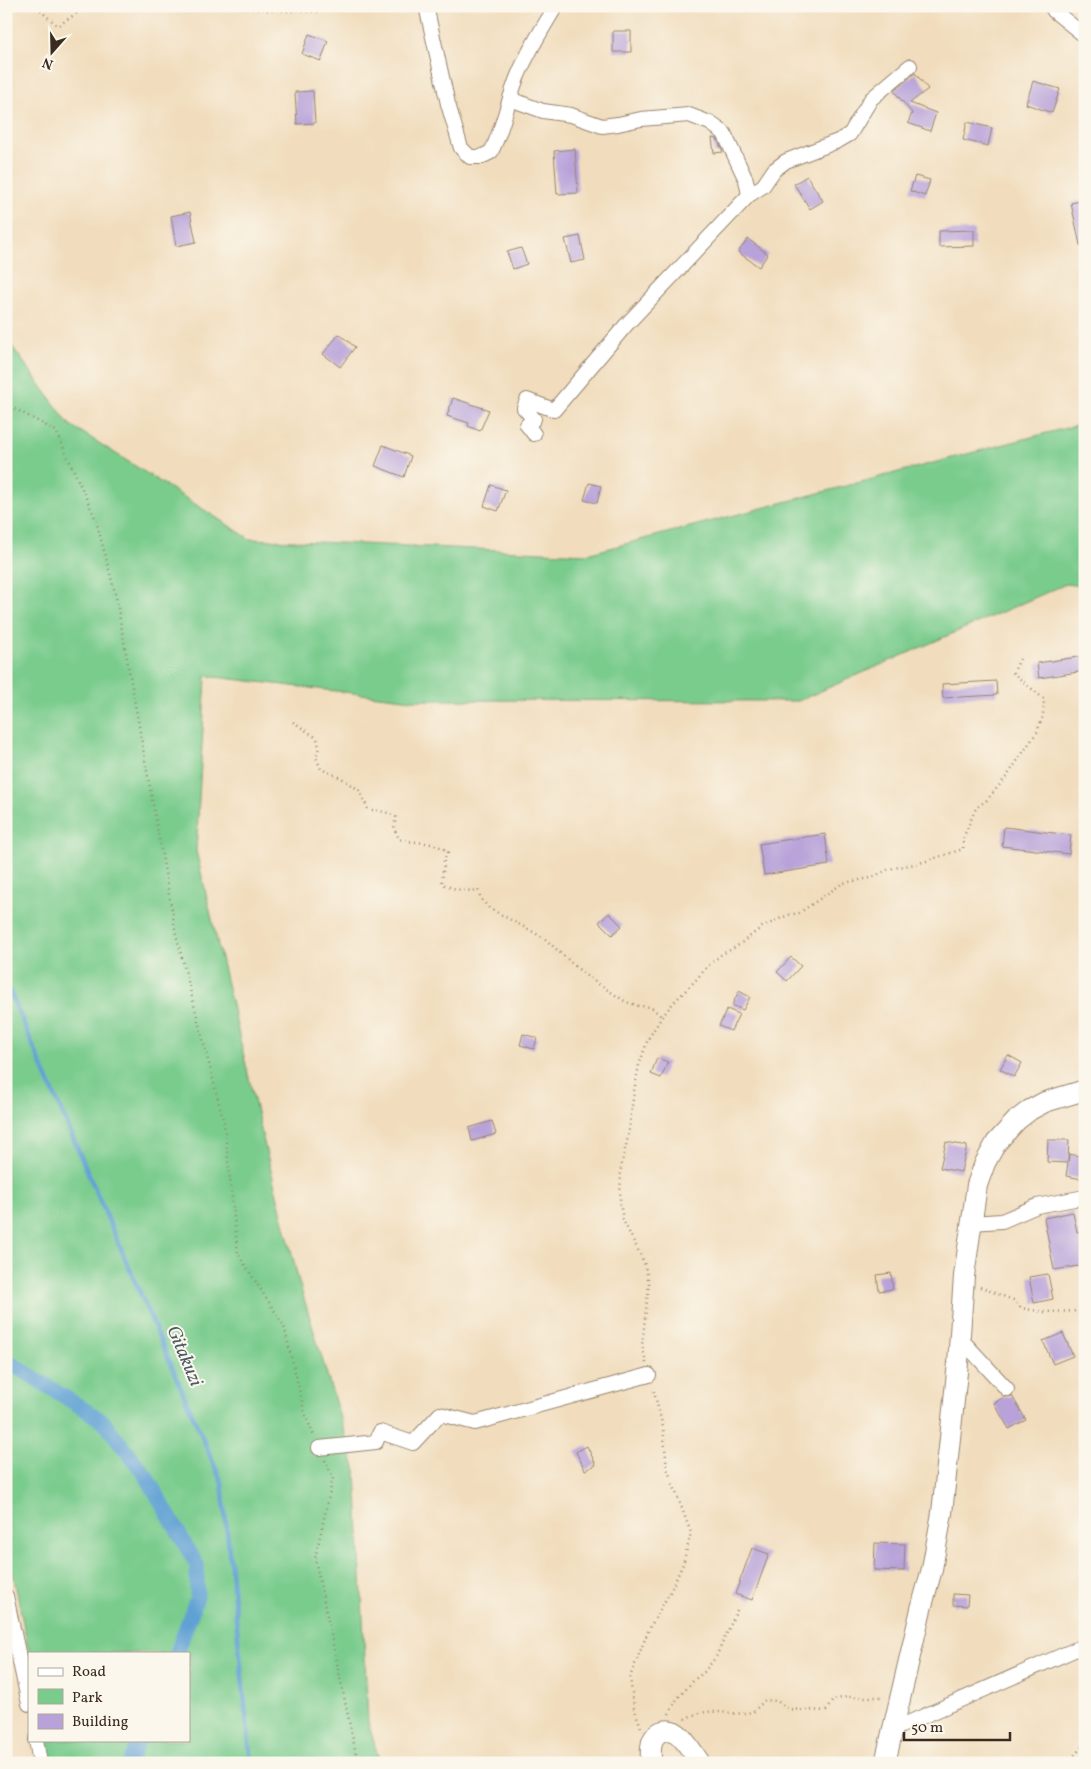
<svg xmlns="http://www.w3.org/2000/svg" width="1091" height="1769" viewBox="0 0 1091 1769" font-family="Vollkorn,serif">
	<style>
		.green { fill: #7acc8d; stroke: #5a7b56 }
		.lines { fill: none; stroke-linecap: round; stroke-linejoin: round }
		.stream { stroke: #61a1d4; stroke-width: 4.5 }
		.canal { stroke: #61a1d4; stroke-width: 15 }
		.building { fill: #b8a2d9 }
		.minor-casing { stroke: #96846e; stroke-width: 16 }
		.secondary-casing { stroke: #96846e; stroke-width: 22 }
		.path { stroke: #96846e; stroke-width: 2.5; stroke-dasharray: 1 4; stroke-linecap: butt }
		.minor { stroke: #fff; stroke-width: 14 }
		.secondary { stroke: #fff; stroke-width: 20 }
		.labels { text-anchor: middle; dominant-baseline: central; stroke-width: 4; stroke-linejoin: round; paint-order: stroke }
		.water-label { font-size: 19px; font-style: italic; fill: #4a5a67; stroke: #fbf7ec }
	</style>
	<rect width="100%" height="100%" fill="#fbf7ec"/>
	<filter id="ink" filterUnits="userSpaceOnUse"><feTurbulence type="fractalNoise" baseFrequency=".02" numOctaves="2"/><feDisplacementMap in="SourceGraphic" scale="10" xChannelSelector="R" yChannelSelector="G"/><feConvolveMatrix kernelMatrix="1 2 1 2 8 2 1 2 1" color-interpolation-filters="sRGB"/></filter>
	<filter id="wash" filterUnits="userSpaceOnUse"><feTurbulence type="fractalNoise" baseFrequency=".0096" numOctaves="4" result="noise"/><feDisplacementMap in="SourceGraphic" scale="20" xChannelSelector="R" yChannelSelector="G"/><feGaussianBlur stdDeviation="1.12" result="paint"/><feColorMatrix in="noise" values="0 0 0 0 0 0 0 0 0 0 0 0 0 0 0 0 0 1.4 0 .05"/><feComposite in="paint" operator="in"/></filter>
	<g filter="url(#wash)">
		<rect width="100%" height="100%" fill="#f1ddbd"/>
		<path class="green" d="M 6,338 L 69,424 L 250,539 L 587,554 L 1085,423 L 1085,586 L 1066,584 L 798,701 L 413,700 L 206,676 L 196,851 L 266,1151 L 299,1282 L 356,1471 L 368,1722 L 380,1763 L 49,1763 L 42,1740 L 189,1740 L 189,1653 L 29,1653 L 12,1568 L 6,1552 Z"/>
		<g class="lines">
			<path class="stream" d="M 6,983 L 222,1483 L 251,1763"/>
			<path class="canal" d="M 6,1360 L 103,1421 L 146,1476 L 197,1565 L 197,1597 L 177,1653
				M 129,1763 L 139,1740"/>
		</g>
		<g id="blocks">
			<path class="building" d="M 613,31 L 631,31 L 631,52 L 613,52 Z
				M 309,34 L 328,41 L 321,61 L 302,54 Z
				M 915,73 L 928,89 L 910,103 L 936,113 L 930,131 L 908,123 L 912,113 L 894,91 Z
				M 1033,81 L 1060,89 L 1052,113 L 1026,104 Z
				M 313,91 L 315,123 L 297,124 L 295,92 Z
				M 967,122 L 992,128 L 988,146 L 963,140 Z
				M 712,138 L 717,139 L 723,152 L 714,153 Z
				M 575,149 L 578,193 L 557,194 L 554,151 Z
				M 807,176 L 823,201 L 810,209 L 794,184 Z
				M 915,176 L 930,180 L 925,196 L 910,191 Z
				M 1085,200 L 1085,245 L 1080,245 L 1071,203 Z
				M 190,212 L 196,242 L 176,246 L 171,216 Z
				M 974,230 L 974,246 L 939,247 L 939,231 Z
				M 580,236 L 585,260 L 571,263 L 565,239 Z
				M 748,239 L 768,254 L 759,267 L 738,252 Z
				M 521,248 L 527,264 L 513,269 L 507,252 Z
				M 339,334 L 355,347 L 340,367 L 323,354 Z
				M 453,398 L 489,410 L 480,431 L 468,426 L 469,423 L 447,416 Z
				M 383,445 L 411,456 L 404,477 L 375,466 Z
				M 589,483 L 601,486 L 597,503 L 584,500 Z
				M 491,485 L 506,490 L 498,511 L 484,506 Z
				M 1085,656 L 1085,671 L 1039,678 L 1037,663 Z
				M 996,681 L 997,695 L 943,698 L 942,684 Z
				M 1004,827 L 1071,835 L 1069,854 L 1002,846 Z
				M 825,834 L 829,865 L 764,875 L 759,844 Z
				M 609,913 L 622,926 L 612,935 L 599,922 Z
				M 791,957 L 801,966 L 787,981 L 777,972 Z
				M 739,991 L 750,997 L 743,1010 L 732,1005 Z
				M 727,1009 L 739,1014 L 731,1031 L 719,1026 Z
				M 523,1034 L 537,1038 L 534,1049 L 520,1045 Z
				M 1008,1055 L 1022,1063 L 1014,1077 L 1000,1069 Z
				M 657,1058 L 668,1062 L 661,1078 L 651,1074 Z
				M 492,1121 L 496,1134 L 472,1141 L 469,1128 Z
				M 1048,1140 L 1069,1140 L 1068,1162 L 1069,1154 L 1085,1157 L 1082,1179 L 1066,1176 L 1068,1163 L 1047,1162 Z
				M 946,1142 L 967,1146 L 961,1172 L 940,1168 Z
				M 1073,1212 L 1077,1232 L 1085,1230 L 1085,1265 L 1054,1270 L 1044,1218 Z
				M 891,1273 L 893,1289 L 879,1291 L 877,1275 Z
				M 1048,1274 L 1053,1299 L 1034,1303 L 1029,1277 Z
				M 1063,1333 L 1073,1356 L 1053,1364 L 1043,1341 Z
				M 1012,1396 L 1026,1420 L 1009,1429 L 994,1403 L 1004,1397 Z
				M 587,1446 L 596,1465 L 585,1470 L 576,1452 Z
				M 875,1543 L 905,1544 L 904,1571 L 874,1570 Z
				M 752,1548 L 769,1554 L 752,1600 L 735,1594 Z
				M 953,1594 L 968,1595 L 967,1606 L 953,1605 Z"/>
		</g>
	</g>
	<g filter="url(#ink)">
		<use href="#blocks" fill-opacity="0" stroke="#96846e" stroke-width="1"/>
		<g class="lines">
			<defs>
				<path id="minor" d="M 426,6 L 448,104 L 461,148 L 470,157 L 481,157 L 491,152 C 503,129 507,103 517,78 C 527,53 542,29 556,6
					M 1051,6 L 1054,11 L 1085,36
					M 510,99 L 543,111 L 571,115 L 602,126 L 618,124 L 641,119 L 689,115 L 710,123 L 724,133 L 746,180 L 749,195 L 763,186 L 774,170 L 786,161 L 838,141 L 850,134 L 871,99 L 910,66
					M 534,434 L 527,425 L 534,419 L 524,408 L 527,400 L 554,410 L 626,325 L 749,195
					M 971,1223 L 1002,1221 L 1037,1206 L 1085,1197
					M 960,1338 L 1007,1389
					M 319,1448 L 376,1442 L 380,1432 L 413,1443 L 440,1414 L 475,1423 L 649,1375
					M 6,1596 L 29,1704
					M 892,1730 L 1081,1647 L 1085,1643
					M 36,1740 L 40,1763"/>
				<path id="secondary" d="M 651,1763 C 651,1756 650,1749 652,1742 C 657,1729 671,1726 681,1737 C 688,1744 694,1754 700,1763
					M 885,1763 L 921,1609 L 932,1569 L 942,1513 L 958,1363 L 964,1276 L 977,1185 L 985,1163 L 996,1143 L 1017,1120 L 1030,1110 L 1045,1102 L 1085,1090"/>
			</defs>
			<use href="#minor" class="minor-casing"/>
			<use href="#secondary" class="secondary-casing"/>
			<path class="path" d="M 38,6 L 43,13 L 58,26 L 87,6
				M 169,6 L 179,6
				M 227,6 C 249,9 271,11 293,11 C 310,11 323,14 339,8 L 340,6
				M 6,404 L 56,431 L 96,520 L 116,597 L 176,934 L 224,1123 L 238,1254 L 284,1326 L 305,1414 L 314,1436
				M 293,722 L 317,738 L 319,747 L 316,757 L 321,769 L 343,779 L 359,790 L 368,809 C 379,812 385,810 396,817 L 394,828 L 399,839 C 415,844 434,840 448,852 L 444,860 L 442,883 C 450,889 467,892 478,890 L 481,899 L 489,908 L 544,938 L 585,975 L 626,1002 L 639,1006 L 651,1007 L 662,1017
				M 980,1287 L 1013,1300 L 1021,1308 L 1043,1312 L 1085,1311
				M 646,1363 L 642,1345 L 649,1283 L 644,1262 L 623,1220 L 620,1201 L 621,1167 L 628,1137 L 634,1091 L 639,1065 L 648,1039 L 662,1017 L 673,1003 L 695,981 L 708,966 L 722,954 L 736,947 L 762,927 L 788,915 L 799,913 L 843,883 L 871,878 L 889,869 L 920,863 L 963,849 L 964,836 L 976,808 L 987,800 L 1007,776 L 1037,732 L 1043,716 L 1044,699 L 1013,673 L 1020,659
				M 325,1460 L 333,1478 L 315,1559 L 358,1763
				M 669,1714 L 677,1699 L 694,1680 L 704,1672 L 716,1657 L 738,1608
				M 685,1719 C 702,1709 714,1712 732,1713 C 739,1714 746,1713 753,1712 L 765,1700 L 777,1701 L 788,1709 L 826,1711 L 833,1700 L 847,1697 L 883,1697
				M 641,1727 L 634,1708 L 630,1677 L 649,1629 L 670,1592 L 683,1564 L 691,1533 L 667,1468 L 663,1427 L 653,1388
				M 1068,1763 L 1085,1743"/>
			<use href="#minor" class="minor"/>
			<use href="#secondary" class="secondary"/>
		</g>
	</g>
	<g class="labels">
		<g class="water-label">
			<text transform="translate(184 1356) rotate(67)">Gitakuzi</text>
		</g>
	</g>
	<rect width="1091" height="1769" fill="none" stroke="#fbf7ec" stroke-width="25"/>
	<rect x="28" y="1652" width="162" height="90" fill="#fbf7ec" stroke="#aea59a"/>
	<rect x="38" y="1668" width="25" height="8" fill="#ffffff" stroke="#aea59a"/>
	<text x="72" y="1676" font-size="15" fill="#3b2a1e">Road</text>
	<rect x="38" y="1689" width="25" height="15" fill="#7acc8d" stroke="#aea59a"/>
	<text x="72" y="1702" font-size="15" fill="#3b2a1e">Park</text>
	<rect x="38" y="1714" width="25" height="15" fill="#b8a2d9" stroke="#aea59a"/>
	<text x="72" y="1726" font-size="15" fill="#3b2a1e">Building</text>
	<g transform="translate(52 52) rotate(200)" stroke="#fbf7ec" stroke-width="4" paint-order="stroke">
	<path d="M0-4L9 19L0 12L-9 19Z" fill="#3b2a1e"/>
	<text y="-8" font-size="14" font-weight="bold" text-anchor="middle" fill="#3b2a1e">N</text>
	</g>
	<path d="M904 1732v8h106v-8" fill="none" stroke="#3b2a1e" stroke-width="2.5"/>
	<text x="911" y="1732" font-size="15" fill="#3b2a1e" stroke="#fbf7ec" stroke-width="4" paint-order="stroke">50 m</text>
</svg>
